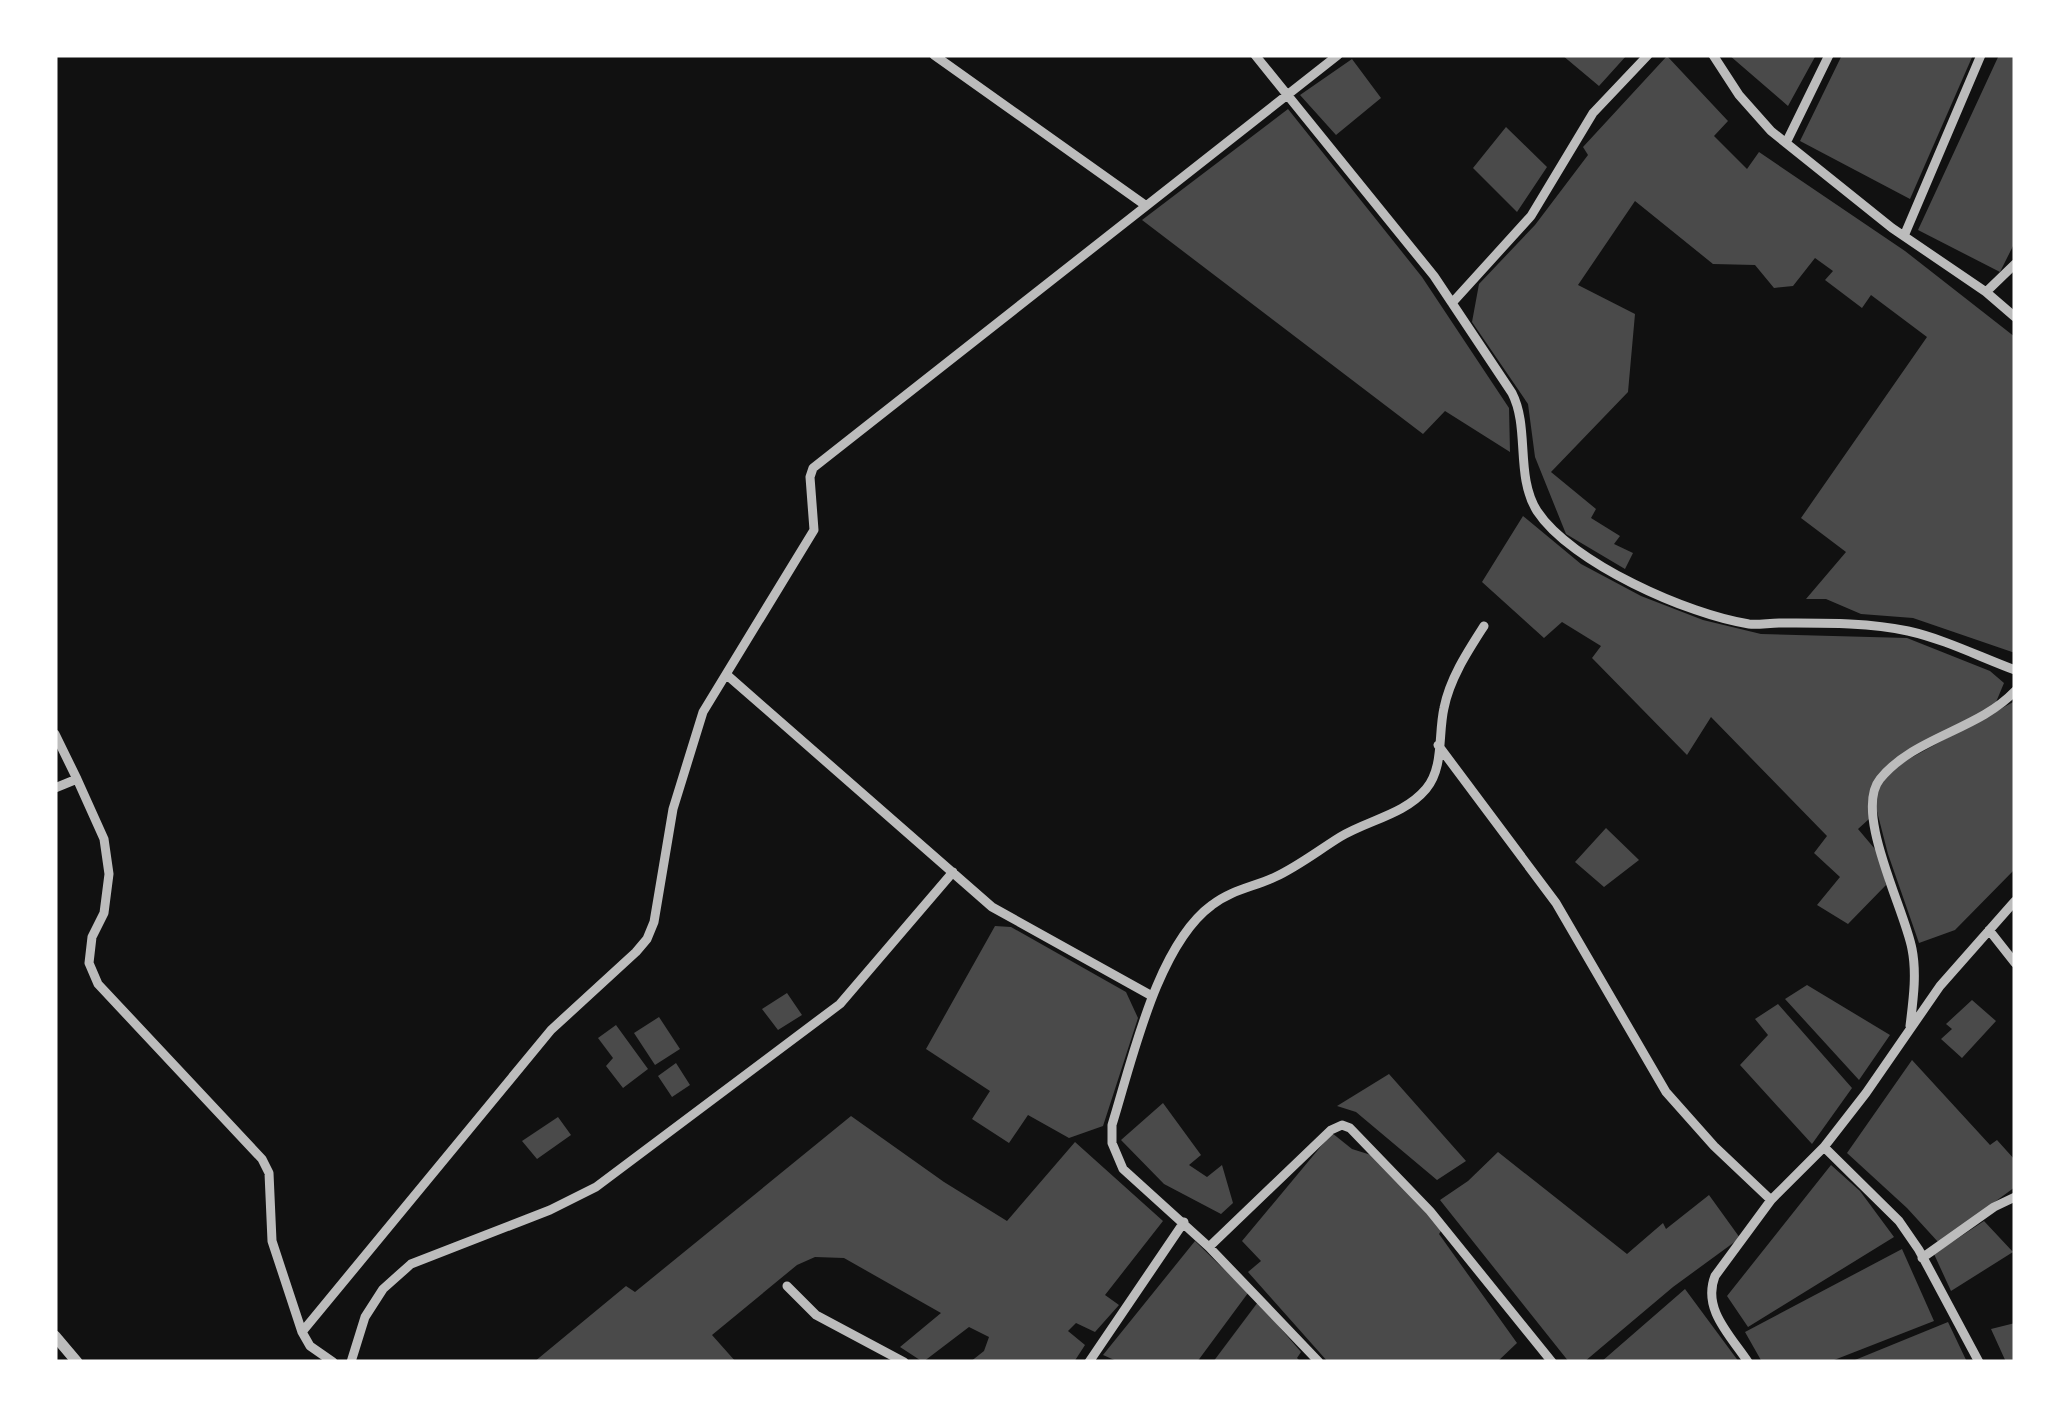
<svg xmlns="http://www.w3.org/2000/svg" width="2070" height="1417" viewBox="0 0 2070 1417" font-family="'Asap Condensed',sans-serif">
	<style>
		.building { fill: #4a4a4a }
		.lines { fill: none; stroke-linecap: round; stroke-linejoin: round }
		.minor { stroke: #bcbcbc; stroke-width: 9 }
		.tertiary { stroke: #bcbcbc; stroke-width: 11 }
	</style>
	<rect width="100%" height="100%" fill="#111"/>
	<path class="building" d="M 1562,55 L 1627,55 L 1599,86 Z
		M 1729,55 L 1816,55 L 1788,106 Z
		M 1842,55 L 1973,55 L 1910,199 L 1800,141 Z
		M 1999,55 L 2015,55 L 2015,242 L 2000,272 L 1918,230 Z
		M 1667,56 L 1728,121 L 1714,136 L 1747,169 L 1759,152 L 1905,251 L 2015,337 L 2015,653 L 1913,618 L 1861,614 L 1826,599 L 1806,599 L 1846,552 L 1801,518 L 1927,337 L 1871,295 L 1862,308 L 1825,280 L 1833,271 L 1815,258 L 1793,286 L 1774,288 L 1755,265 L 1713,264 L 1635,201 L 1578,285 L 1635,314 L 1628,392 L 1551,472 L 1596,509 L 1591,518 L 1620,536 L 1614,544 L 1633,553 L 1625,569 L 1566,534 L 1535,457 L 1528,404 L 1472,322 L 1479,284 L 1535,225 L 1588,155 L 1583,147 Z
		M 1352,59 L 1381,98 L 1336,135 L 1300,95 Z
		M 1288,109 L 1422,277 L 1509,408 L 1510,452 L 1445,411 L 1423,434 L 1142,220 Z
		M 1506,127 L 1547,167 L 1517,212 L 1473,168 Z
		M 1523,516 L 1581,564 L 1641,596 L 1703,620 L 1761,634 L 1907,638 L 1990,671 L 2004,683 L 1994,707 L 1892,764 L 1874,781 L 1869,819 L 1858,829 L 1880,855 L 1886,885 L 1848,924 L 1817,905 L 1840,877 L 1814,853 L 1827,836 L 1711,717 L 1687,755 L 1592,658 L 1601,646 L 1562,622 L 1544,638 L 1482,582 Z
		M 2015,701 L 2015,869 L 1955,930 L 1919,943 L 1888,854 L 1873,796 L 1881,780 L 1907,760 Z
		M 1606,828 L 1639,860 L 1604,887 L 1575,862 Z
		M 995,926 L 1011,927 L 1126,992 L 1138,1018 L 1103,1126 L 1069,1138 L 1028,1115 L 1009,1143 L 972,1119 L 990,1091 L 926,1049 Z
		M 1807,985 L 1890,1035 L 1859,1080 L 1785,999 Z
		M 787,993 L 802,1015 L 778,1030 L 762,1009 Z
		M 1972,1000 L 1996,1021 L 1962,1058 L 1941,1039 L 1952,1029 L 1946,1024 Z
		M 1778,1004 L 1852,1088 L 1812,1144 L 1740,1065 L 1768,1035 L 1755,1019 Z
		M 659,1017 L 680,1049 L 655,1065 L 634,1033 Z
		M 616,1025 L 648,1069 L 623,1088 L 606,1066 L 613,1058 L 598,1038 Z
		M 1912,1060 L 1990,1145 L 1997,1140 L 2015,1160 L 2015,1187 L 1939,1243 L 1907,1208 L 1847,1153 Z
		M 676,1063 L 690,1085 L 672,1097 L 658,1076 Z
		M 1389,1074 L 1466,1161 L 1437,1180 L 1356,1112 L 1337,1106 Z
		M 1163,1103 L 1201,1155 L 1189,1165 L 1207,1177 L 1222,1165 L 1233,1203 L 1221,1214 L 1164,1184 L 1121,1140 Z
		M 851,1116 L 944,1182 L 1007,1221 L 1075,1142 L 1163,1221 L 1105,1295 L 1119,1305 L 1095,1332 L 1076,1323 L 1068,1331 L 1085,1345 L 1074,1362 L 970,1362 L 984,1351 L 989,1337 L 969,1327 L 923,1362 L 900,1347 L 941,1313 L 844,1258 L 815,1257 L 797,1265 L 712,1335 L 736,1362 L 534,1362 L 626,1286 L 635,1292 Z
		M 558,1117 L 571,1135 L 537,1159 L 522,1141 Z
		M 1332,1133 L 1352,1149 L 1371,1155 L 1443,1228 L 1439,1234 L 1517,1343 L 1497,1362 L 1328,1362 L 1248,1272 L 1261,1261 L 1242,1241 Z
		M 1498,1152 L 1627,1254 L 1663,1223 L 1666,1229 L 1709,1195 L 1740,1238 L 1673,1287 L 1584,1362 L 1569,1362 L 1440,1200 L 1468,1181 Z
		M 1831,1165 L 1860,1191 L 1894,1237 L 1748,1327 L 1727,1296 Z
		M 1984,1221 L 2013,1252 L 1951,1291 L 1934,1254 Z
		M 1195,1241 L 1248,1293 L 1197,1362 L 1119,1362 L 1103,1355 Z
		M 1902,1249 L 1934,1321 L 1829,1362 L 1762,1362 L 1745,1332 Z
		M 1685,1289 L 1739,1362 L 1601,1362 Z
		M 1258,1302 L 1301,1352 L 1297,1358 L 1301,1362 L 1213,1362 Z
		M 1948,1322 L 1967,1362 L 1850,1362 Z
		M 2015,1323 L 2015,1362 L 2006,1362 L 1991,1329 Z"/>
	<g class="lines">
		<path class="minor" d="M 934,55 L 1145,205
			M 1255,55 L 1434,276 L 1512,393 C 1530,428 1515,476 1537,511 C 1571,563 1689,615 1749,624 C 1758,625 1769,623 1779,623 C 1820,623 1868,622 1908,631 C 1944,639 1980,657 2015,670
			M 1713,55 L 1739,95 L 1771,131 L 1892,228 L 1986,292 L 2015,317
			M 1786,143 L 1829,55
			M 1904,236 L 1981,55
			M 1986,292 L 2015,264
			M 1452,303 L 1531,216 L 1593,113 L 1648,55
			M 727,675 L 992,907 L 1152,996
			M 55,734 L 77,779 L 55,788
			M 1438,745 L 1556,903 L 1666,1092 L 1714,1146 L 1771,1200
			M 77,779 L 104,839 L 109,874 L 104,913 L 92,937 L 89,963 L 98,984 L 262,1159 L 269,1173 L 272,1241 L 302,1332
			M 1989,930 L 2015,963
			M 1910,1026 C 1913,1001 1917,974 1912,949 C 1905,910 1853,812 1880,779 C 1914,737 1978,730 2015,691
			M 1824,1147 L 1899,1221 L 1919,1250 L 1979,1362
			M 1209,1247 L 1331,1130 L 1342,1125 L 1350,1128 L 1430,1211 L 1552,1362
			M 1922,1258 L 1994,1207 L 2015,1197
			M 787,1286 L 816,1315 L 904,1362
			M 333,1362 L 310,1346 L 302,1332 L 551,1030 L 636,952 L 647,939 L 654,922 L 673,809 L 703,712 L 814,530 L 810,477 L 813,468 L 1338,55
			M 351,1362 L 365,1317 L 383,1289 L 411,1264 L 550,1210 L 596,1187 L 840,1004 L 953,872
			M 1089,1362 L 1184,1222
			M 1319,1362 L 1209,1247 L 1123,1169 L 1112,1143 L 1112,1125 C 1132,1061 1157,945 1212,905 C 1231,890 1253,887 1275,877 C 1297,867 1319,850 1340,837 C 1368,820 1404,815 1426,789 C 1444,768 1438,734 1444,708 C 1450,678 1468,651 1484,626
			M 1748,1362 C 1730,1335 1702,1309 1715,1276 L 1771,1200 L 1824,1147 L 1866,1093 L 1940,986 L 2015,901"/>
		<path class="tertiary" d="M 55,1336 L 77,1362"/>
	</g>
	<rect width="2070" height="1417" fill="none" stroke="#ffffff" stroke-width="115"/>
</svg>
